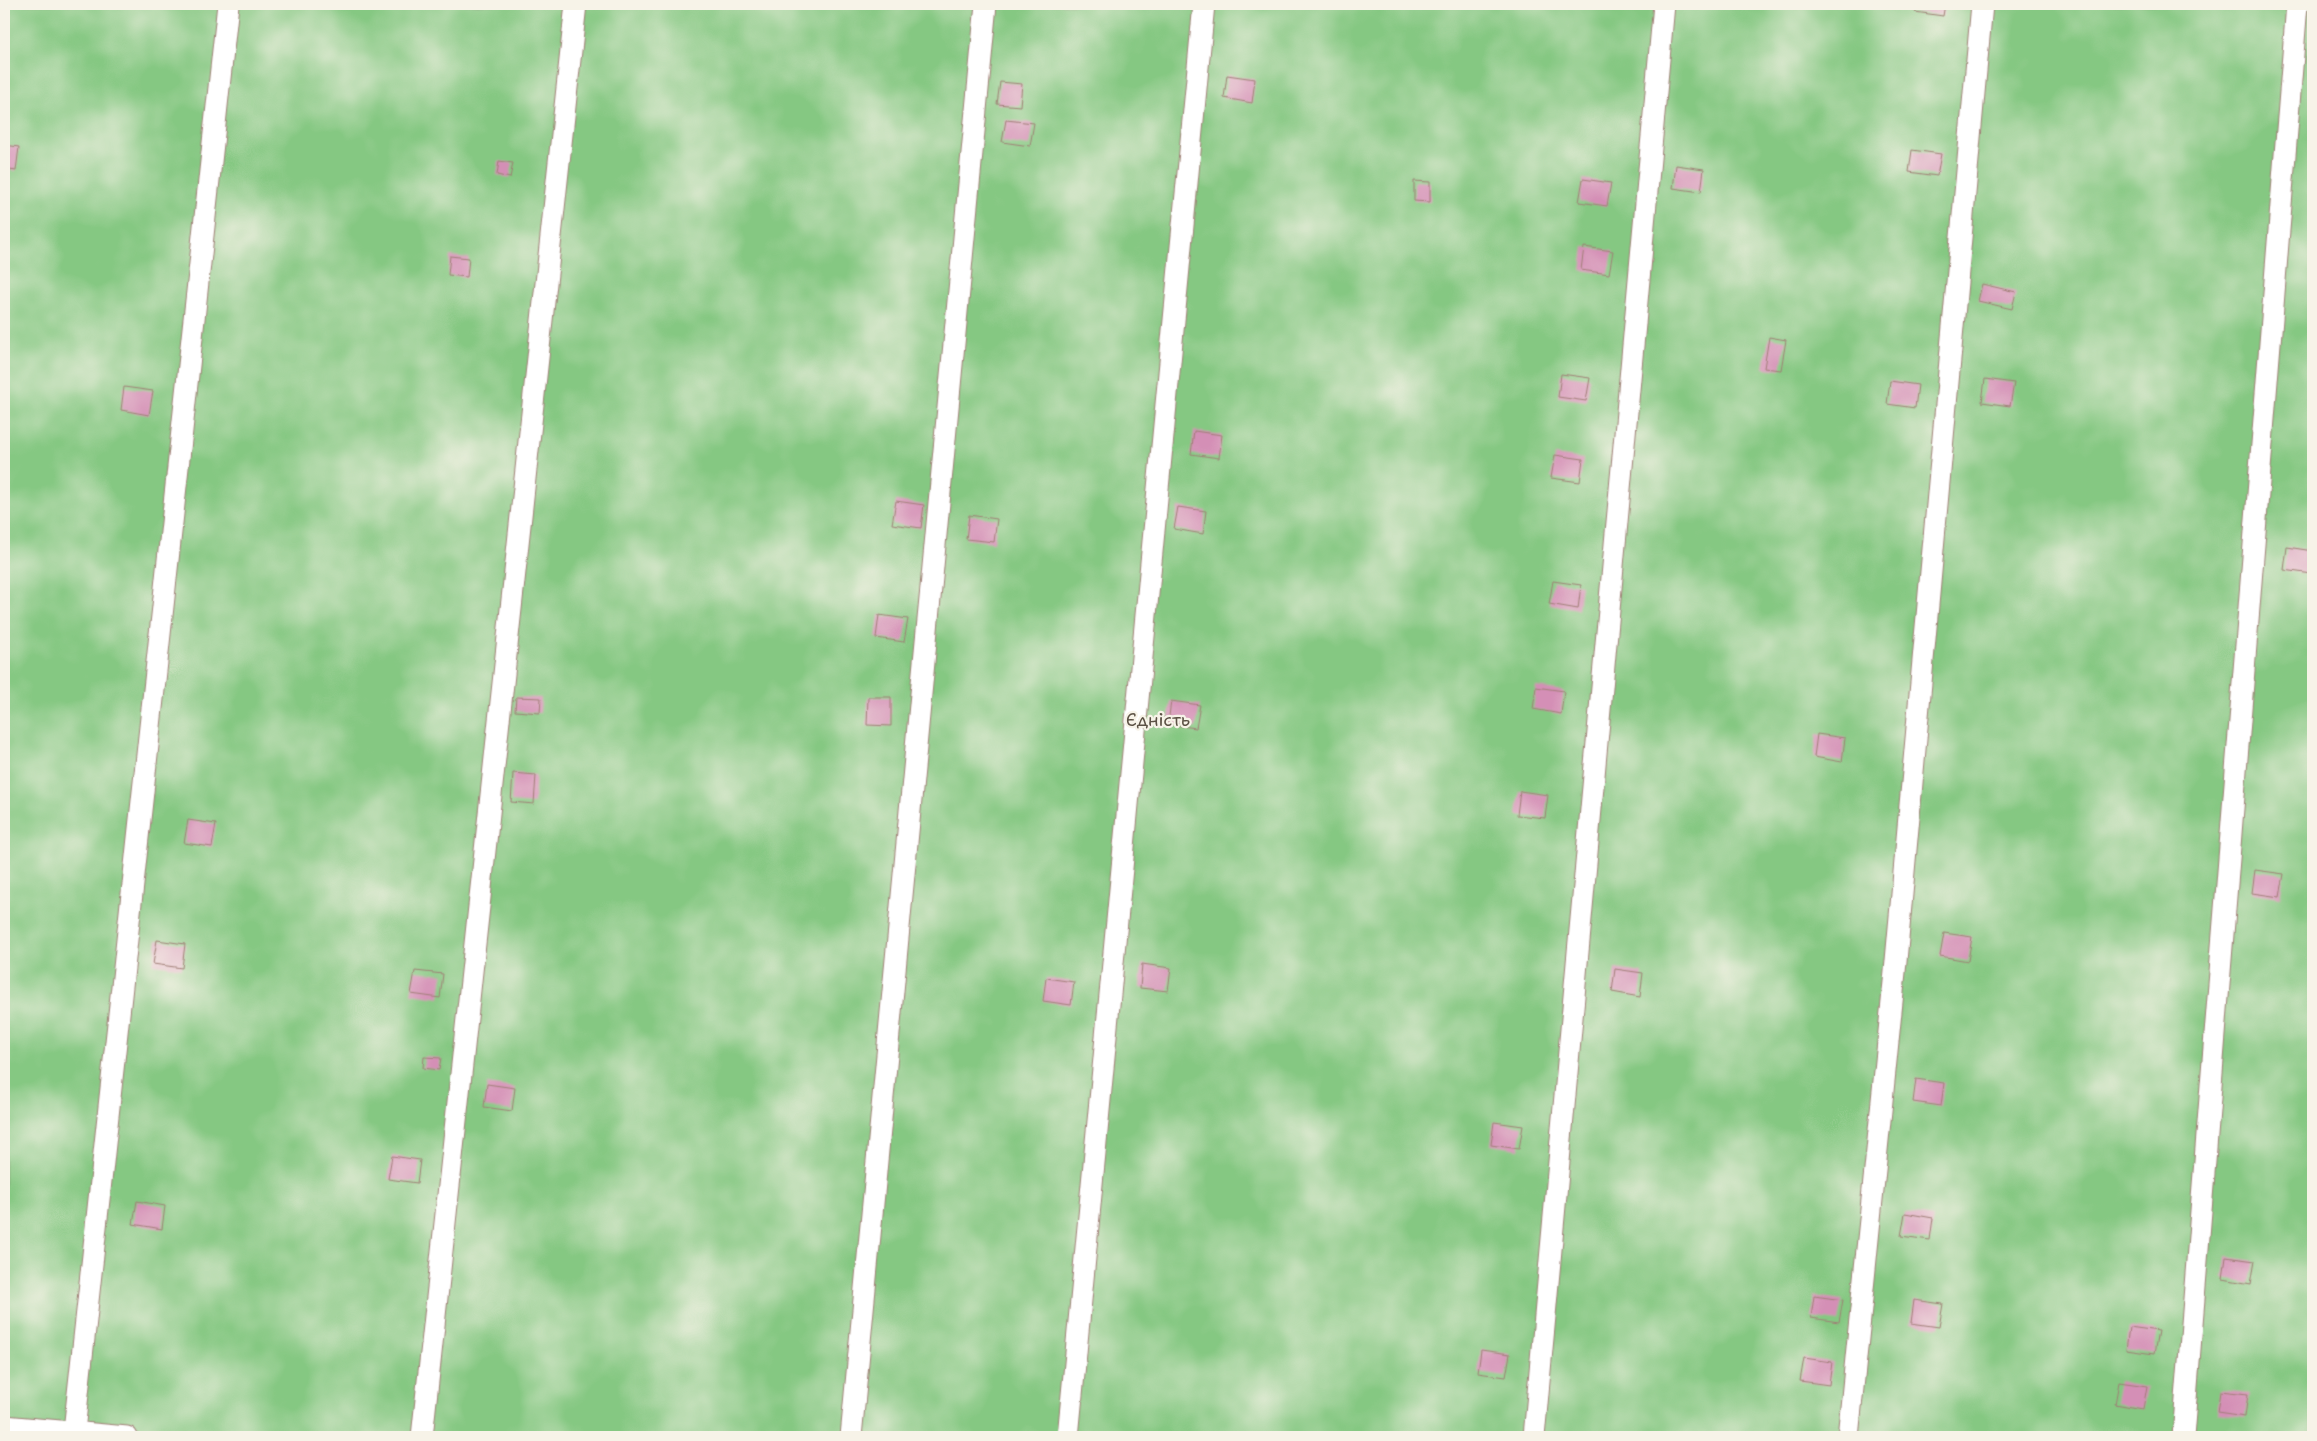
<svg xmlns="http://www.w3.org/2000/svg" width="2317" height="1441" viewBox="0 0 2317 1441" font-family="'Shantell Sans',sans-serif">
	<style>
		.green { fill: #85c882; stroke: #687456 }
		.building { fill: #d48fb6 }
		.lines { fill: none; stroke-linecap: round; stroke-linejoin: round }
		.service-casing { stroke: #9f7e75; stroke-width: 23 }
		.service { stroke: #fff; stroke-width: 21 }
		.labels { text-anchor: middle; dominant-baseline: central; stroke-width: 4.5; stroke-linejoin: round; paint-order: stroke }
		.park-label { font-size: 18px; fill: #5c5245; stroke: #f7f3e8 }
	</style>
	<rect width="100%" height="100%" fill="#f7f3e8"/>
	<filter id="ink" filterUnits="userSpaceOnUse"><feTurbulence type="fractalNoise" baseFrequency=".02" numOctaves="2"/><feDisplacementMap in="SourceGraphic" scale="10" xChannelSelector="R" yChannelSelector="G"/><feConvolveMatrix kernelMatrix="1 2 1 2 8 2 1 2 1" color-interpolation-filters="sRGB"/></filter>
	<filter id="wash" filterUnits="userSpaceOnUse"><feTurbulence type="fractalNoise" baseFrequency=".0096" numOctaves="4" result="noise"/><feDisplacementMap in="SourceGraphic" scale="20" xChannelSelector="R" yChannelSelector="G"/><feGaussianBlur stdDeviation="1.12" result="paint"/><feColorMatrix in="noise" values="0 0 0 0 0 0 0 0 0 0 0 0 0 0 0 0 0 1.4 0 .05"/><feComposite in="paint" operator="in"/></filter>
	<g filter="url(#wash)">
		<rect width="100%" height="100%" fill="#f4dcbf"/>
		<path class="green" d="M 4,4 L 2313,4 L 2313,1437 L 4,1437 Z"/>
		<g id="blocks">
			<path class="building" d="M 1916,4 L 1945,4 L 1943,16 L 1915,12 Z
				M 1227,75 L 1255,79 L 1252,103 L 1224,98 Z
				M 1000,82 L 1022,84 L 1020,106 L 997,104 Z
				M 1006,120 L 1034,123 L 1030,146 L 1002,142 Z
				M 4,145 L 19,147 L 16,171 L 4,169 Z
				M 1912,150 L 1941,154 L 1937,176 L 1909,172 Z
				M 499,161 L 513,163 L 510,178 L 497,175 Z
				M 1676,165 L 1704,169 L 1701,192 L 1673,188 Z
				M 1583,179 L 1611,183 L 1607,206 L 1579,202 Z
				M 1414,181 L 1430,182 L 1430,202 L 1414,201 Z
				M 4,190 L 9,191 L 6,214 L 4,214 Z
				M 1584,247 L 1613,251 L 1609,274 L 1581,270 Z
				M 450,256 L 469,258 L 467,277 L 448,275 Z
				M 1982,284 L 2016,292 L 2012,309 L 1978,301 Z
				M 1769,337 L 1786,340 L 1781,370 L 1764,368 Z
				M 1561,374 L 1590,378 L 1586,401 L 1558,397 Z
				M 1985,379 L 2014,383 L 2010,406 L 1982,402 Z
				M 1890,381 L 1918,385 L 1915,408 L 1887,404 Z
				M 124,387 L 153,391 L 149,415 L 121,410 Z
				M 1194,431 L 1222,435 L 1219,458 L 1191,454 Z
				M 1555,455 L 1583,459 L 1580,482 L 1551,478 Z
				M 896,501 L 924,505 L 921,528 L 892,524 Z
				M 1178,507 L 1206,511 L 1203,534 L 1174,529 Z
				M 969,515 L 997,519 L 994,542 L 966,539 Z
				M 2287,547 L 2313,551 L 2312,574 L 2284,570 Z
				M 1553,581 L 1581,585 L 1578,609 L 1549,604 Z
				M 879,615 L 908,619 L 904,642 L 876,638 Z
				M 1536,687 L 1564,691 L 1561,714 L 1533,709 Z
				M 516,697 L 541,698 L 540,713 L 515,711 Z
				M 868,697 L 891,697 L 891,726 L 867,725 Z
				M 1171,701 L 1200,705 L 1196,728 L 1168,724 Z
				M 1817,734 L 1845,738 L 1842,762 L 1814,757 Z
				M 513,773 L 536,775 L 534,804 L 511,802 Z
				M 1520,791 L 1548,795 L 1545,818 L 1517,815 Z
				M 188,820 L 216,824 L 212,847 L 184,843 Z
				M 2255,870 L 2284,874 L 2280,897 L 2252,893 Z
				M 1944,933 L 1972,937 L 1968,961 L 1940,956 Z
				M 157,940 L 185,944 L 182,968 L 153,964 Z
				M 1142,964 L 1171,968 L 1168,991 L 1140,988 Z
				M 1615,969 L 1643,973 L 1640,997 L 1612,992 Z
				M 415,971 L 443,974 L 440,998 L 411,994 Z
				M 1046,978 L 1074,982 L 1071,1005 L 1043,1001 Z
				M 424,1057 L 441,1058 L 439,1070 L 423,1068 Z
				M 1916,1079 L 1944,1083 L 1941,1106 L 1913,1102 Z
				M 487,1084 L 515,1088 L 512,1111 L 484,1107 Z
				M 1494,1122 L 1523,1126 L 1519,1149 L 1491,1145 Z
				M 392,1156 L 420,1160 L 417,1183 L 388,1179 Z
				M 137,1201 L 165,1206 L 162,1229 L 133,1224 Z
				M 1905,1213 L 1933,1218 L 1930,1240 L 1901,1236 Z
				M 2226,1257 L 2255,1261 L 2251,1284 L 2223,1279 Z
				M 1814,1296 L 1843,1300 L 1839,1322 L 1811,1318 Z
				M 1914,1300 L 1943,1304 L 1939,1327 L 1911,1323 Z
				M 2129,1327 L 2158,1331 L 2154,1354 L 2126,1350 Z
				M 1481,1350 L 1510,1354 L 1506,1377 L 1478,1373 Z
				M 1804,1358 L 1832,1362 L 1829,1385 L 1800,1381 Z
				M 2119,1382 L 2147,1386 L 2143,1409 L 2115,1404 Z
				M 2220,1391 L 2248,1394 L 2245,1417 L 2217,1413 Z"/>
		</g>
	</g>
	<g filter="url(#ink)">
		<use href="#blocks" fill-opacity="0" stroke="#9f7e75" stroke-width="1"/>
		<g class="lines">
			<defs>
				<path id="service" d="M 4,1426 L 127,1437
					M 74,1431 L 228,4
					M 422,1437 L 576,4
					M 851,1437 L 986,4
					M 1068,1437 L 1204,4
					M 1534,1437 L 1664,4
					M 1848,1437 L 1895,972 L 1982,4
					M 2183,1437 L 2297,4"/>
			</defs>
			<use href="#service" class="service-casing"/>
			<use href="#service" class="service"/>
		</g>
	</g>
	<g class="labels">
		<g class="park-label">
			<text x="1158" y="720">Єдність</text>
		</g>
	</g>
	<rect width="2317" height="1441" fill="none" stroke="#f7f3e8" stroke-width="20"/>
</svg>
